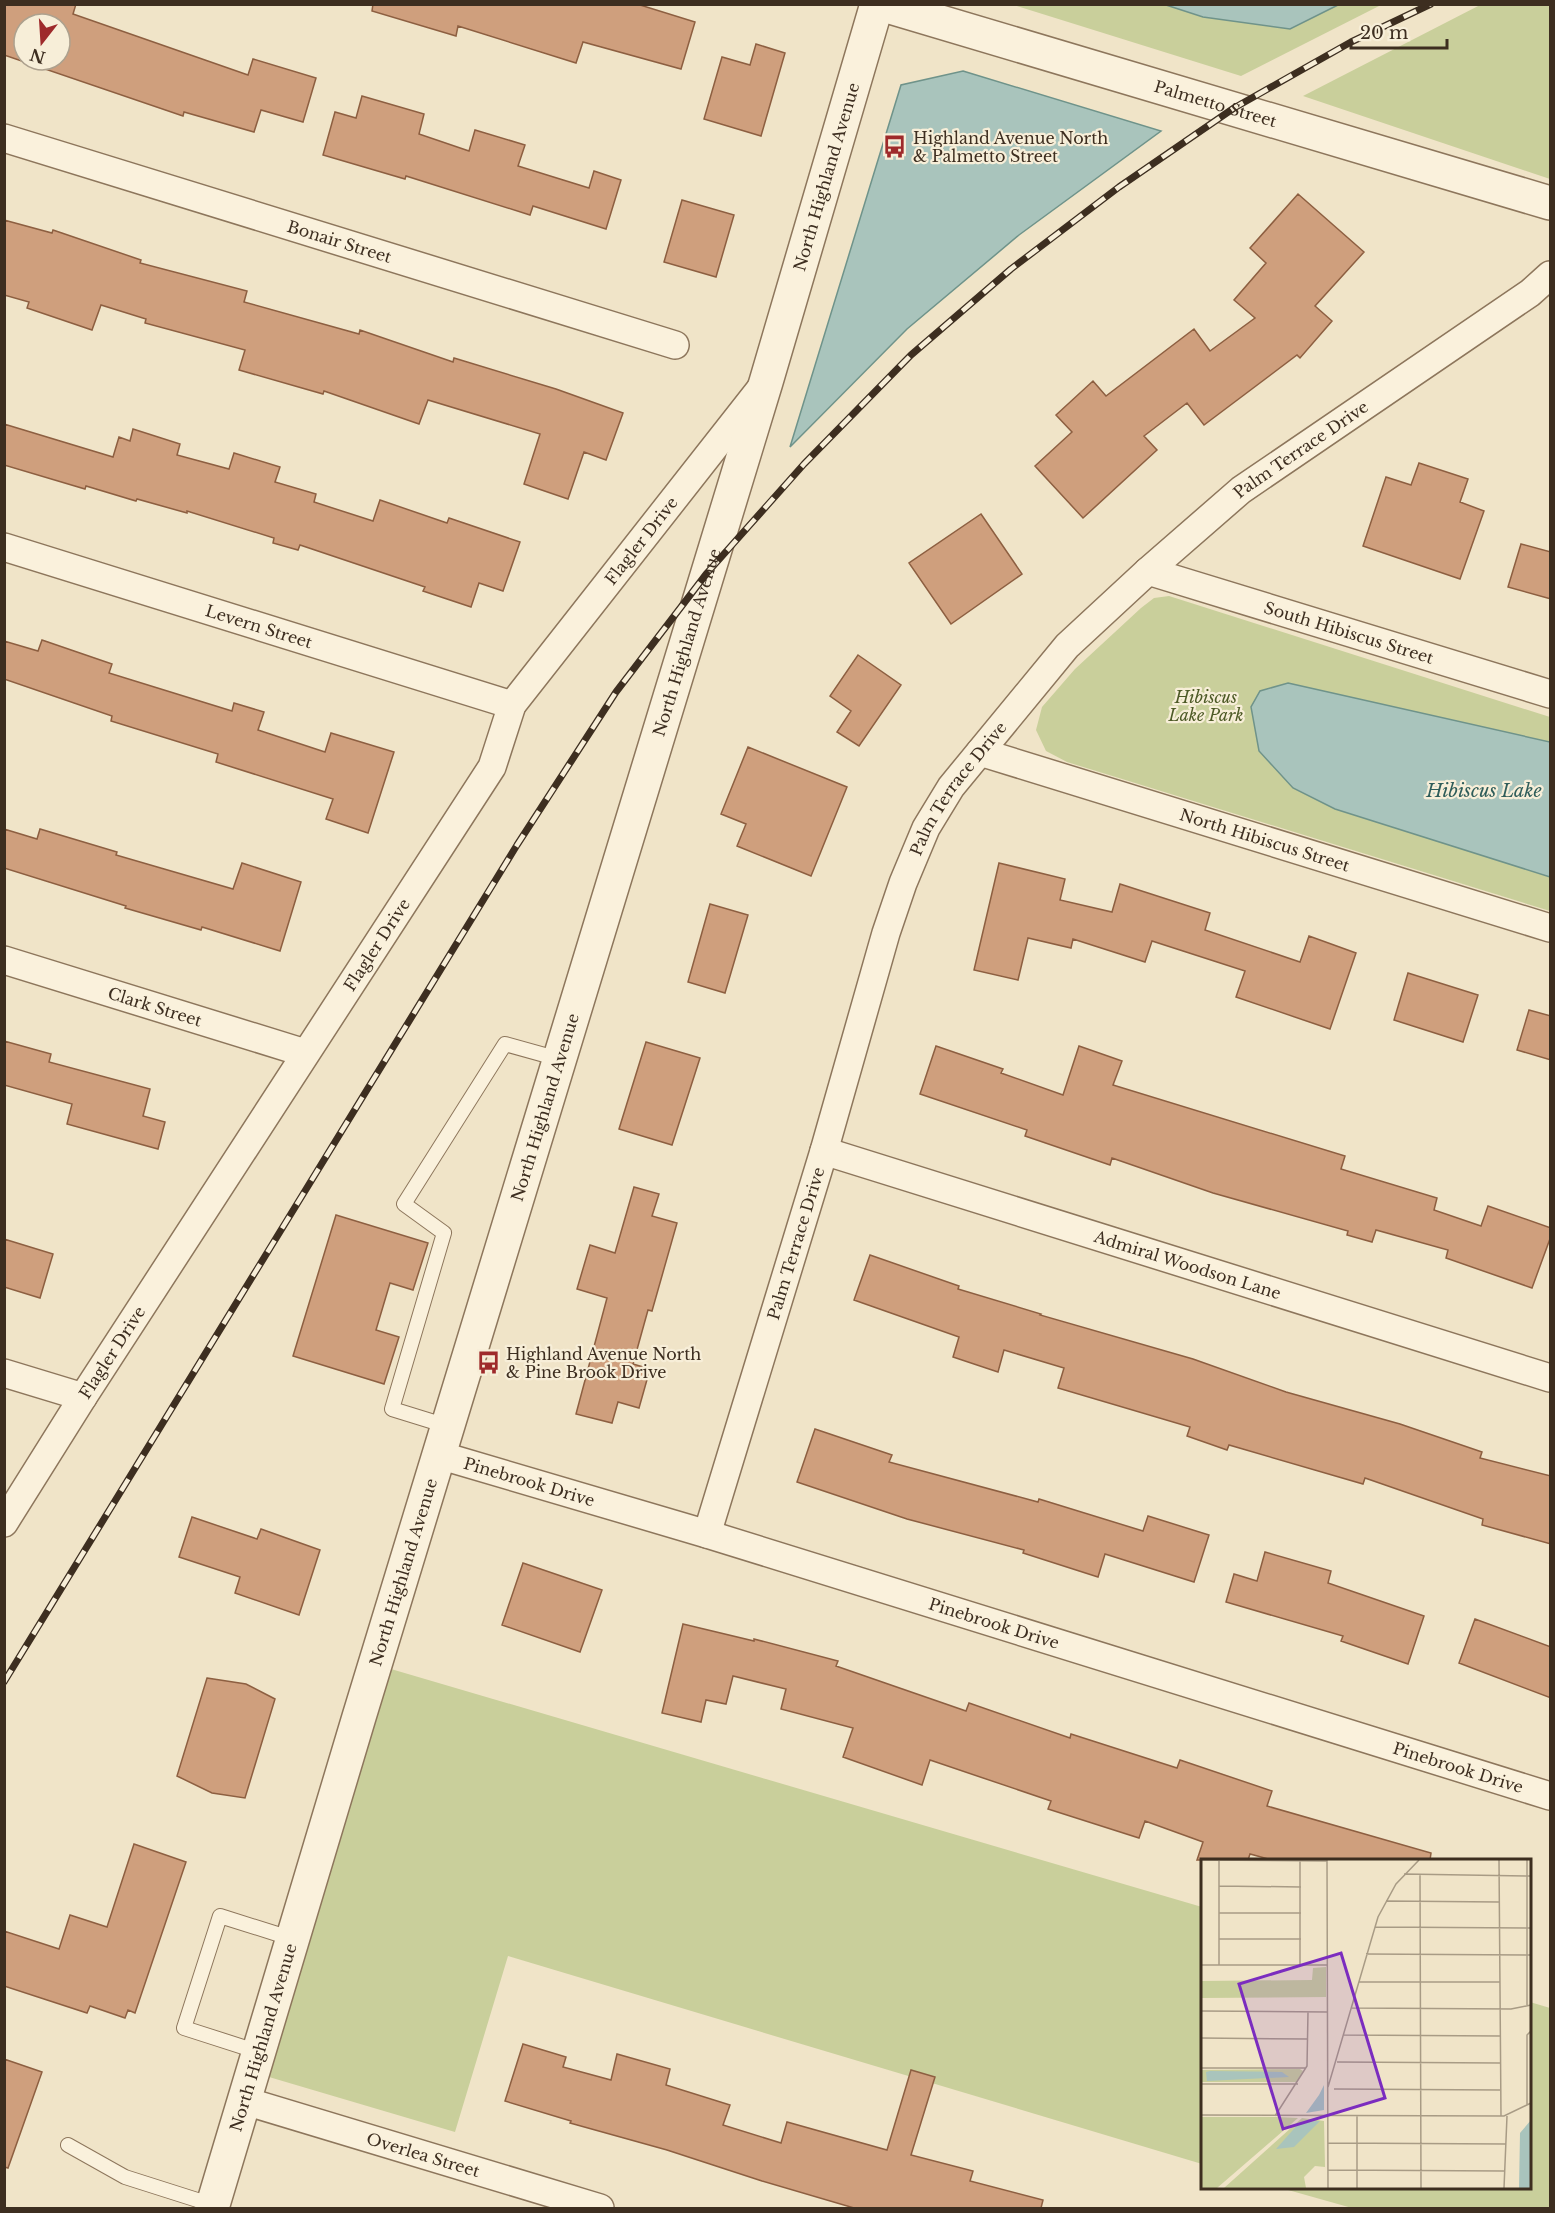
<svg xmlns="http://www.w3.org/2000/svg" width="1555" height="2213" viewBox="0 0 1555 2213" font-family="'Libre Baskerville',serif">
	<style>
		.green { fill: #c9cf9b }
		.water { fill: #a9c4bc; stroke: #6f938a; stroke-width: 1.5 }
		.building { fill: #cf9f7d; stroke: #8d5f41; stroke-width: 1.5; fill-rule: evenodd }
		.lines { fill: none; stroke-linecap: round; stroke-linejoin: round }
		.service-casing { stroke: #8d765c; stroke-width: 16 }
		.minor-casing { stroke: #8d765c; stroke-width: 30 }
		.tertiary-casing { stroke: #8d765c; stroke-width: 36 }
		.service { stroke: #faf1dc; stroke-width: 14 }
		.minor { stroke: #faf1dc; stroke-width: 27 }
		.tertiary { stroke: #faf1dc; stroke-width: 33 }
		.rail-casing { stroke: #3d2e20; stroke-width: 7 }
		.rail { stroke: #f7eed8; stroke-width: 4.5; stroke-dasharray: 14; stroke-linecap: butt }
		.labels { text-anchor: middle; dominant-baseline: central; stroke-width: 4.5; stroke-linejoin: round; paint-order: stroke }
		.street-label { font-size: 16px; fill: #3d2e20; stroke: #f7eed8 }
		.poi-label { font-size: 16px; fill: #3d2e20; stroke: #f7eed8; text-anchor: start }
		.park-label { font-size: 16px; font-style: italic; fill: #4d5a26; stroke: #f7eed8 }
		.water-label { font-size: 18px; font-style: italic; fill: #2f5d5a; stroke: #f7eed8 }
		.inset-road { fill: none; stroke: #a89b85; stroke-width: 1.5 }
		.view { fill: #7b2cbf; fill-opacity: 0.15; stroke: #7b2cbf; stroke-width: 3 }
		.inset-edge { fill: none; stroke: #3d2e20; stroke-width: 3 }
	</style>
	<rect width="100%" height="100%" fill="#f0e4c8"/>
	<path class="green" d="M 1482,4 L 1550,5 L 1550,179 L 1303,96 Z
		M 1014,5 L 1381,5 L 1241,76 Z
		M 1169,596 L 1550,717 L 1550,911 L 1067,762 L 1046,751 L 1036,730 L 1042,707 L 1075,669 L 1141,608 L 1154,598 Z
		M 391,1669 L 1202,1907 L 1202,2164 L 508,1956 L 455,2132 L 269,2077 Z
		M 1530,2002 L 1550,2008 L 1550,2208 L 1352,2208 L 1281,2188 L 1530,2188 Z"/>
	<path class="water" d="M 1166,5 L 1338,5 L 1290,29 L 1203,17 Z
		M 963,71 L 1161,131 L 1019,235 L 907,329 L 790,447 L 901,85 Z
		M 1288,683 L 1550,742 L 1550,877 L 1335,809 L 1293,788 L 1259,751 L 1251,707 L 1260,691 Z"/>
	<path class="building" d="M 4,4 L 76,4 L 73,14 L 248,75 L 253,59 L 316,78 L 303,122 L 261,110 L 254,132 L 184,112 L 183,116 L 4,55 ZM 24,24 L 60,24 L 60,60 L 24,60 Z
		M 373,4 L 637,4 L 695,22 L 681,69 L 583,42 L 576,63 L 458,26 L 456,36 L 372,11 Z
		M 756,44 L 785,53 L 761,136 L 704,119 L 722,57 L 750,65 Z
		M 362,96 L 424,114 L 419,134 L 469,151 L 475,130 L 525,145 L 518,166 L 589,188 L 594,171 L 621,180 L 606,229 L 533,206 L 530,215 L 406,176 L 405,179 L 323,155 L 335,112 L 356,118 Z
		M 1298,194 L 1364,252 L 1315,306 L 1332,321 L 1300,358 L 1297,355 L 1204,425 L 1187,403 L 1144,436 L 1157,450 L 1083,518 L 1035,466 L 1072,432 L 1056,415 L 1093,381 L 1106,396 L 1194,329 L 1210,351 L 1255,318 L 1234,300 L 1266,263 L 1250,248 Z
		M 682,200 L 734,215 L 716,277 L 664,262 Z
		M 4,220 L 52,233 L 53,230 L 141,260 L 140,263 L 247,291 L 244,302 L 359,334 L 360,330 L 453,362 L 454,358 L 556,389 L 623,413 L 606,460 L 584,452 L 568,499 L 524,484 L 540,434 L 428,400 L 419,424 L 324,391 L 323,394 L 239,370 L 245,350 L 145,323 L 146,319 L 101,305 L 92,330 L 27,308 L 29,302 L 4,295 Z
		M 4,424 L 113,457 L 119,437 L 130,441 L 133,429 L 180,444 L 177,455 L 229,469 L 234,453 L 280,467 L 275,482 L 316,494 L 314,502 L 373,521 L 380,500 L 447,523 L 449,518 L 520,542 L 503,591 L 479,583 L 471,607 L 423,591 L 425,587 L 300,545 L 298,550 L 273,543 L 274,538 L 187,511 L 187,513 L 137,499 L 136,501 L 86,486 L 85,489 L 4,465 Z
		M 1419,463 L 1468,479 L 1460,502 L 1484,511 L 1460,579 L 1363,546 L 1386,477 L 1411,485 Z
		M 981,514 L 1022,574 L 951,624 L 909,563 Z
		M 1521,544 L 1551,552 L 1551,599 L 1508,587 Z
		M 42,640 L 112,664 L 109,673 L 232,711 L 234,703 L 264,712 L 258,730 L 325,752 L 331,733 L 394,752 L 368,833 L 326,819 L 333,799 L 216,762 L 218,754 L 111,721 L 112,716 L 4,679 L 4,641 L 38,651 Z
		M 858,655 L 901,685 L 859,746 L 837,732 L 851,711 L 830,696 Z
		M 748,747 L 847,787 L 811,876 L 737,846 L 746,824 L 721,814 Z
		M 4,829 L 37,839 L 40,829 L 117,852 L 116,855 L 233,889 L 242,863 L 301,882 L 280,951 L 202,927 L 201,930 L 125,908 L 126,906 L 4,868 Z
		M 999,863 L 1065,879 L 1060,900 L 1112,912 L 1120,884 L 1210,913 L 1205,930 L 1300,962 L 1309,936 L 1356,953 L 1330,1029 L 1236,997 L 1245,971 L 1152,941 L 1145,962 L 1073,939 L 1071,948 L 1028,938 L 1018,980 L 974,970 Z
		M 710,904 L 748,915 L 725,993 L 688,982 Z
		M 1408,973 L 1478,995 L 1463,1042 L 1394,1020 Z
		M 1529,1010 L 1551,1016 L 1551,1060 L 1517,1050 Z
		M 4,1041 L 51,1054 L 49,1062 L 150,1089 L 143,1116 L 165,1122 L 158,1149 L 67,1124 L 72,1104 L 4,1085 Z
		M 646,1042 L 700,1058 L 672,1145 L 619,1129 Z
		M 936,1046 L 1003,1069 L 1001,1073 L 1063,1095 L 1079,1046 L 1122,1061 L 1113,1085 L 1345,1156 L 1341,1169 L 1437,1198 L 1434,1210 L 1481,1226 L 1488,1206 L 1551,1228 L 1551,1236 L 1532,1288 L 1446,1258 L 1448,1250 L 1376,1230 L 1372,1242 L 1347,1235 L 1348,1231 L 1213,1193 L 1112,1158 L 1110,1165 L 1025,1136 L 1027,1130 L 920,1094 Z
		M 634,1187 L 659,1194 L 652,1216 L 677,1223 L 652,1311 L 648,1310 L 633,1364 L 650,1369 L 639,1408 L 618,1402 L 612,1423 L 576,1414 L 607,1298 L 577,1289 L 590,1245 L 615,1253 Z
		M 336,1215 L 428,1243 L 413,1290 L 390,1283 L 376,1330 L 399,1337 L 384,1384 L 293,1356 Z
		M 4,1239 L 53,1254 L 40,1298 L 4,1287 Z
		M 870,1255 L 959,1286 L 958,1289 L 1041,1314 L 1040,1315 L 1193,1359 L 1286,1392 L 1400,1424 L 1482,1452 L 1480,1458 L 1551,1476 L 1551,1544 L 1482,1525 L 1483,1519 L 1365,1478 L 1363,1484 L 1229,1445 L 1227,1450 L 1187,1436 L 1190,1427 L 1058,1388 L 1064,1368 L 1004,1350 L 998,1372 L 953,1357 L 959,1337 L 854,1300 Z
		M 815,1429 L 892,1455 L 889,1462 L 1038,1502 L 1039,1499 L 1143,1531 L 1148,1516 L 1209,1535 L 1194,1582 L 1105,1554 L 1098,1577 L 1023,1553 L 1024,1550 L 907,1519 L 797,1482 Z
		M 192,1517 L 257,1539 L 261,1529 L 320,1550 L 299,1615 L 235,1593 L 240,1577 L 179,1557 Z
		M 1265,1552 L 1331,1571 L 1328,1583 L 1424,1616 L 1408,1664 L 1341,1641 L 1343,1636 L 1226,1602 L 1234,1574 L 1257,1581 Z
		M 523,1563 L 602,1590 L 580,1652 L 502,1625 Z
		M 1475,1619 L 1551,1647 L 1551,1698 L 1459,1663 Z
		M 683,1624 L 754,1641 L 754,1639 L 838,1661 L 836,1666 L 966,1711 L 969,1703 L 1070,1738 L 1071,1734 L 1177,1768 L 1180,1760 L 1272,1791 L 1267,1806 L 1431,1853 L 1430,1860 L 1272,1860 L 1250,1854 L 1248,1860 L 1197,1860 L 1203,1842 L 1145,1821 L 1139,1838 L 1048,1809 L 1051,1801 L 930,1760 L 922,1785 L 843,1757 L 853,1728 L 781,1709 L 786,1689 L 733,1676 L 726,1704 L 706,1700 L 701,1722 L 662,1713 Z
		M 207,1678 L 246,1684 L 275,1699 L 245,1798 L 212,1793 L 177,1776 Z
		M 134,1844 L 186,1862 L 135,2013 L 128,2010 L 125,2018 L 90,2006 L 87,2013 L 4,1986 L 4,1931 L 59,1949 L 70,1915 L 107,1927 Z
		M 523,2044 L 566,2057 L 563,2067 L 611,2080 L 617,2054 L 670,2069 L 666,2085 L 730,2105 L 723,2125 L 781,2143 L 787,2122 L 887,2150 L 911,2070 L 935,2077 L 911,2155 L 973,2171 L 970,2181 L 1043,2200 L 1041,2208 L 854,2208 L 762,2181 L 667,2150 L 570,2123 L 571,2121 L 505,2101 Z
		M 4,2059 L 42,2072 L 8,2168 L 4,2167 Z"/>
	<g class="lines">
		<defs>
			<path id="service" d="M 447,1426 L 392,1409 L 444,1233 L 404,1204 L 505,1044 L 559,1059
				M 259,2052 L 184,2028 L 220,1916 L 293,1939
				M 68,2145 L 125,2177 L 213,2205"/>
			<g id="minor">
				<path id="s1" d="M 4,138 L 675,345"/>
				<path id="s2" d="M 4,547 L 512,705"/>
				<path id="s3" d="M 1148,571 L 1550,694"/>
				<path id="s4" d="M 980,752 L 1550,928"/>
				<path id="s5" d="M 4,960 L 305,1053"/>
				<path id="s6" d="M 824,1151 L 1550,1378"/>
				<path d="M 4,1373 L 83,1397"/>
				<path id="s7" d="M 439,1455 L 707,1534 L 1550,1796"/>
				<path id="s8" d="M 4,1523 L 83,1397 L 492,767 L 512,705 L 761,388"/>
				<path id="s9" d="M 707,1534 L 824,1151 L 886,933 L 903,883 L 926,828 L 951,787 L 1067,646 L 1148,571 L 1241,490 L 1530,293 L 1550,275"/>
				<path id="s10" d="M 245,2101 L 600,2208"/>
			</g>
			<g id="tertiary">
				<path id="s11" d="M 880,4 L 1550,203"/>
				<path id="s12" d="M 212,2208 L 359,1717 L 766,382 L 877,4"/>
			</g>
		</defs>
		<use href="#service" class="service-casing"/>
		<use href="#minor" class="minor-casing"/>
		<use href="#tertiary" class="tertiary-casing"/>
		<use href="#service" class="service"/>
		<use href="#minor" class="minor"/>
		<use href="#tertiary" class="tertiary"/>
		<defs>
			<path id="rail" d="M 4,1682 L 517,845 L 616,692 L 707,573 L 804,464 L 911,355 L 1011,269 L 1119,187 L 1234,108 L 1351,42 L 1431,4"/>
		</defs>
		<use href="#rail" class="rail-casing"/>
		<use href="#rail" class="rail"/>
	</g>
	<defs>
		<symbol id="bus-bare" viewBox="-9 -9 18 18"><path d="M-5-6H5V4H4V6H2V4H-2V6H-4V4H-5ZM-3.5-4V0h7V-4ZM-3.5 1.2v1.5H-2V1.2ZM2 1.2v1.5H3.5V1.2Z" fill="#9e2a2b" stroke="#f7eed8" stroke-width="2.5" paint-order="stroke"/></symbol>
	</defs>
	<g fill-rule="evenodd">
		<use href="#bus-bare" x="878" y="130" width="33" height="33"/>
		<use href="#bus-bare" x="472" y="1346" width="33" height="33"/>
	</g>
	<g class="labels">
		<g class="street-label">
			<text stroke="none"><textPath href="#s11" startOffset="350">Palmetto Street</textPath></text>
			<text stroke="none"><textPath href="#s12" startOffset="2122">North Highland Avenue</textPath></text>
			<text stroke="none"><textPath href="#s1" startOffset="351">Bonair Street</textPath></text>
			<text stroke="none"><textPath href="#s9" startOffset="1276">Palm Terrace Drive</textPath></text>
			<text stroke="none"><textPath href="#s8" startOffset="1174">Flagler Drive</textPath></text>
			<text stroke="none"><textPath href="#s2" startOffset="267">Levern Street</textPath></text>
			<text stroke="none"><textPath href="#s3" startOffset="210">South Hibiscus Street</textPath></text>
			<text stroke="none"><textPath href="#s12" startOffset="1636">North Highland Avenue</textPath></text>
			<text stroke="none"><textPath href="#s9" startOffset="790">Palm Terrace Drive</textPath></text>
			<text stroke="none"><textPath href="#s4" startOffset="298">North Hibiscus Street</textPath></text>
			<text stroke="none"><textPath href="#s8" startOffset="688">Flagler Drive</textPath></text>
			<text stroke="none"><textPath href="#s5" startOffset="158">Clark Street</textPath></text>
			<text stroke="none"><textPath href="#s12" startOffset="1150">North Highland Avenue</textPath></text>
			<text stroke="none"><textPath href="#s9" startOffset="304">Palm Terrace Drive</textPath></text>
			<text stroke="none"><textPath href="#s6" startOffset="381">Admiral Woodson Lane</textPath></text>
			<text stroke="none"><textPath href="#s8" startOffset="202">Flagler Drive</textPath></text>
			<text stroke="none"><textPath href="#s7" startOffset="94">Pinebrook Drive</textPath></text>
			<text stroke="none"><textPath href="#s12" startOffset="664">North Highland Avenue</textPath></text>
			<text stroke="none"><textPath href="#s7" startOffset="580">Pinebrook Drive</textPath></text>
			<text stroke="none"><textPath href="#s7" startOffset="1066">Pinebrook Drive</textPath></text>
			<text stroke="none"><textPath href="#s12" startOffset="178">North Highland Avenue</textPath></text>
			<text stroke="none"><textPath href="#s10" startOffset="186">Overlea Street</textPath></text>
		</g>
		<g class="poi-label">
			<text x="913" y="138">Highland Avenue North<tspan x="913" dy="18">&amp; Palmetto Street</tspan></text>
			<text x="506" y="1354">Highland Avenue North<tspan x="506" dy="18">&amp; Pine Brook Drive</tspan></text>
		</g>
		<g class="park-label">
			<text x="1206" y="697">Hibiscus<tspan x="1206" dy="18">Lake Park</tspan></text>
		</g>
		<g class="water-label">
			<text x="1484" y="791">Hibiscus Lake</text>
		</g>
	</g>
	<g transform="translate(1201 1859)">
		<rect width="330" height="330" fill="#f0e4c8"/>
		<path d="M 125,108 L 125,138 L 0,139 L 0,122 L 111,121 L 112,109 ZM 0,211 L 99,210 L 102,212 L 96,223 L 0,223 ZM 0,258 L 76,258 L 97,259 L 16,329 L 0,329 ZM 101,259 L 123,262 L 124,308 L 114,307 L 103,318 L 105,329 L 23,329 Z" fill="#c9cf9b"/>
		<path d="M 9,212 L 81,213 L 88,218 L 6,222 L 5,213 ZM 123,226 L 123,251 L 105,254 L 118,236 ZM 330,261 L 330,329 L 318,329 L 319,274 ZM 119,262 L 93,288 L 75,290 L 99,263 Z" fill="#a9c4bc"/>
		<path class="inset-road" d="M 0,1 L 126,2M 18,1 L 18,106M 126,1 L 127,329M 298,1 L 300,257M 99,2 L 99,106M 203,15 L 330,17M 219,16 L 220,329M 18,27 L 100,28M 185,42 L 298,43M 18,54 L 100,54M 174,68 L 330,69M 18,80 L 100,80M 165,95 L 330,96M 0,106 L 126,106M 158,123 L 299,123M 326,146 L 326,1M 151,149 L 310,150 L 330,146M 0,152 L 126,153M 143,176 L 299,177M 0,179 L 107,180M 136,203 L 299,204M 0,209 L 105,209M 0,225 L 97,225M 127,228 L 177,58 L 195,25 L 218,1M 133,230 L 299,231M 326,246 L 326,176 L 330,172M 0,256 L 303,257 L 330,244M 74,257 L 106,207 L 107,153M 156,257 L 156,329M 127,284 L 305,285M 127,311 L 303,312M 303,329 L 306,257"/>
		<path class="view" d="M 140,94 L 184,239 L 82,270 L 38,125 Z"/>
		<rect width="330" height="330" class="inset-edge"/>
	</g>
	<rect width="1555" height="2213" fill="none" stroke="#3d2e20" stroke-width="12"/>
	<g transform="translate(42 42) rotate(197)"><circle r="28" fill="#f7eed8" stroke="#ada18e" stroke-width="1.5"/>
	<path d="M0-4.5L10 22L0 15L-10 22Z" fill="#9e2a2b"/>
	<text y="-9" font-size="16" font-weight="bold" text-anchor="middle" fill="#3d2e20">N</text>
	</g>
	<path d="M1351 39v9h96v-9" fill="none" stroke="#3d2e20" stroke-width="3"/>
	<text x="1360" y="39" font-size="18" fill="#3d2e20" stroke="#f7eed8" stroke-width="4.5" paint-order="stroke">20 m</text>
</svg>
